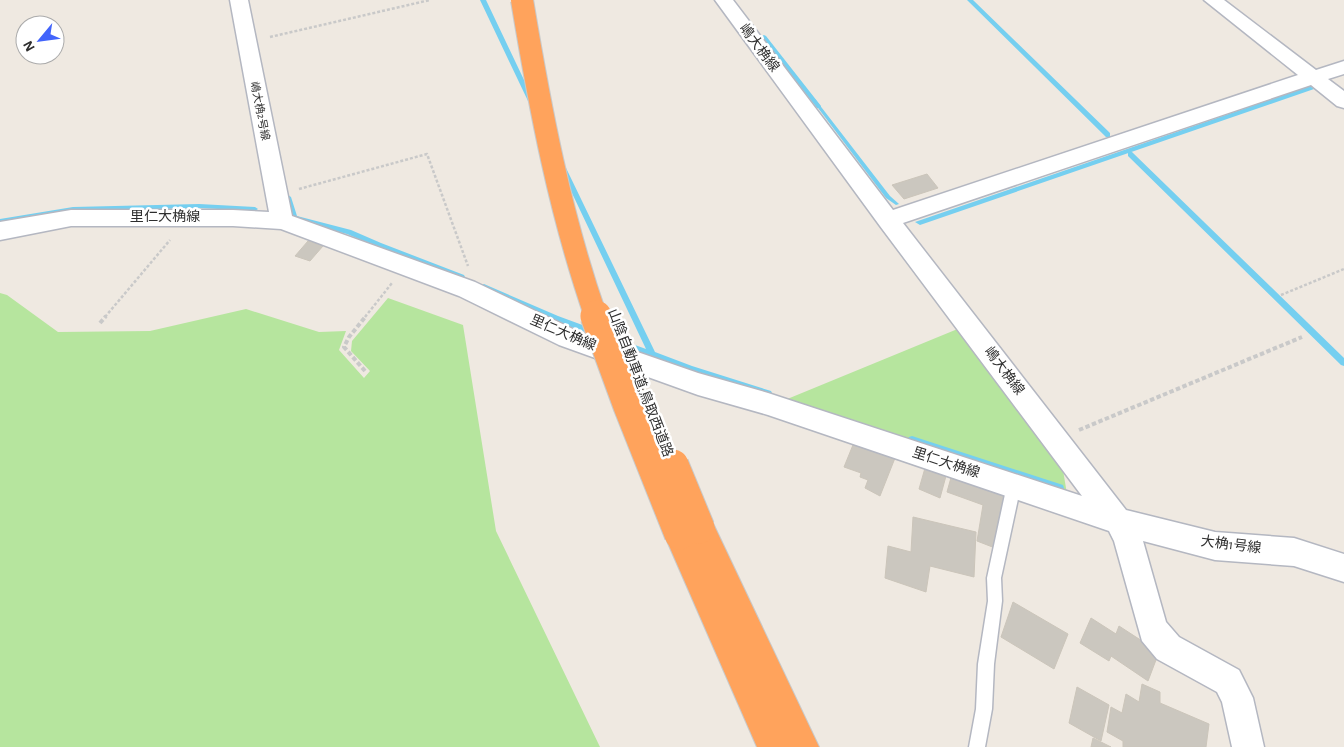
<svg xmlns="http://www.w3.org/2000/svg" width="1344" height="747" viewBox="0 0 1344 747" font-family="'Alegreya Sans','Noto Sans JP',sans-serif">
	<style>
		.green { fill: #b6e59e }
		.water { fill: #75cff0 }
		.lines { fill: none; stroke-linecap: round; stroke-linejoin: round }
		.stream { fill: #75cff0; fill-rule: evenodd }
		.building { fill: #cbc7bf; stroke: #cbc5ba }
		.lane-casing { stroke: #b4b7c1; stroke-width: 3 }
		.street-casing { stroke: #b4b7c1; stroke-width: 3 }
		.highway-casing { stroke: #c9c9c9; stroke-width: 2 }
		.path-far1 { stroke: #c9c9c9; stroke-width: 2.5; stroke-dasharray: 3 2; stroke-linecap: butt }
		.path { stroke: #c9c9c9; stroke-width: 4; stroke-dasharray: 4.5 2.5; stroke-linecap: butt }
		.lane { fill: #fff; fill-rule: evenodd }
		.street { fill: #fff; fill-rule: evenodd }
		.highway { fill: #ffa35c; fill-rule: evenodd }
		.highway-bridge-far1-casing { stroke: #c9c9c9; stroke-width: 24; stroke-linecap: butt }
		.highway-bridge-casing { stroke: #c9c9c9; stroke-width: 33; stroke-linecap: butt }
		.highway-bridge-far1 { stroke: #ffa35c; stroke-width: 22 }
		.highway-bridge { stroke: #ffa35c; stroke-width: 31 }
		.labels { text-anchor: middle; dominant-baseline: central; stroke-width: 5; stroke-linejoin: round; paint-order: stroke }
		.far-street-label { font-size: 11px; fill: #2e2e2e; stroke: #fff }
		.street-label { font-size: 14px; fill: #2e2e2e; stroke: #fff }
	</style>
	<rect width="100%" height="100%" fill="#efe9e1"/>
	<path class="green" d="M 0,293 L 7,295 L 58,332 L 150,331 L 246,309 L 319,332 L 346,331 L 339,350 L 364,378 L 370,371 L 351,351 L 352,341 L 388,298 L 463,325 L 496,531 L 600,747 L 0,747 Z
		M 960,328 L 1062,464 L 1067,494 L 780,402 Z"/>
	<path class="water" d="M 1310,86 L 1314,89 L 920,225 L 915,222 Z
		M 815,99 L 890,196 L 899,204 L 896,205 L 886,198 L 812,100 Z"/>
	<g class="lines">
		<path class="stream" d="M 480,0 L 486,0 L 534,101 L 533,102 L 529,102 L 528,101 Z
			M 967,0 L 973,0 L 1110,133 L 1110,137 L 1106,137 Z
			M 764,35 L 766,36 L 821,106 L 821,108 L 817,108 L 762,38 L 762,36 Z
			M 1128,152 L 1132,152 L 1344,358 L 1344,366 L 1341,365 L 1128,156 Z
			M 562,168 L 566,168 L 567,170 L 655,352 L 692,366 L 771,391 L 772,393 L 771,395 L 768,396 L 692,372 L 610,342 L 609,340 L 610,338 L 613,337 L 646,349 L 561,170 Z
			M 286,195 L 288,195 L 291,197 L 297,216 L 351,230 L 381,243 L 464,275 L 465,277 L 464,279 L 460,279 L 377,247 L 347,234 L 292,220 L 285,197 Z
			M 199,204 L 255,207 L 258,209 L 255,211 L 199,208 L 73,211 L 0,225 L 0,219 L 73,207 Z
			M 484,284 L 558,316 L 596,330 L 597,332 L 596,334 L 593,335 L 552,320 L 482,289 L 481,287 L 482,285 Z
			M 912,436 L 1060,484 L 1063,485 L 1064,488 L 1063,491 L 1060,492 L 912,444 L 909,443 L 908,440 L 909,437 Z"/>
	</g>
	<path class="building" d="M 927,174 L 938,188 L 904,199 L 892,185 Z
		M 308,241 L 323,246 L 310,261 L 295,256 Z
		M 855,440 L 895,458 L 880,496 L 865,488 L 868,480 L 860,477 L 861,473 L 844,467 Z
		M 925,468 L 946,476 L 940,498 L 919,489 Z
		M 952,474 L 1008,494 L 995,548 L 977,541 L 983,505 L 947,492 Z
		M 913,517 L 976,532 L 974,577 L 930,566 L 926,592 L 885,578 L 888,546 L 911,552 Z
		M 1013,602 L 1068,634 L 1054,669 L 1001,637 Z
		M 1091,618 L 1116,634 L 1119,626 L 1159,652 L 1148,681 L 1111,656 L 1109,661 L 1080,643 Z
		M 1142,684 L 1160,692 L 1160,703 L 1209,724 L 1206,747 L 1123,747 L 1123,741 L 1107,732 L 1111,707 L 1122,713 L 1126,694 L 1139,702 Z
		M 1077,687 L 1109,705 L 1101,741 L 1069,723 Z
		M 1093,738 L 1111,747 L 1091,747 Z"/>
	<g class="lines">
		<defs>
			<path id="lane" d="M 1014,479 L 1019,480 L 1021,485 L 1001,578 L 1002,601 L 994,664 L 992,709 L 985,747 L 969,747 L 976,709 L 978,664 L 988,601 L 987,578 L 1007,485 L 1009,480 Z"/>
			<path id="street" d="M 230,0 L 248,0 L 292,216 L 475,282 L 577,331 L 698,373 L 768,393 L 1082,496 L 880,226 L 715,0 L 733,0 L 893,210 L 1298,75 L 1204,0 L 1224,0 L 1316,70 L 1344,61 L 1344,74 L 1328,79 L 1344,91 L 1344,108 L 1337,106 L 1311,85 L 903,223 L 1126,510 L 1215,532 L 1294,538 L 1344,554 L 1344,582 L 1294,566 L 1215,560 L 1143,541 L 1166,622 L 1179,637 L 1239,670 L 1253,698 L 1264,747 L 1232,747 L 1222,702 L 1217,692 L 1157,659 L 1142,641 L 1114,541 L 1109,531 L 768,415 L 698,395 L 559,345 L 459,296 L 281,229 L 233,226 L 71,226 L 0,240 L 0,222 L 71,210 L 233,210 L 269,212 Z"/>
			<path id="highway" d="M 699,513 L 710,517 L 819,747 L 757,747 L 664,534 L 669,523 L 680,519 L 686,521 L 688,517 Z"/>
		</defs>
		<use href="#lane" class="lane-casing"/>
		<use href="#street" class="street-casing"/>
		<use href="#highway" class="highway-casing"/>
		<path class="path-far1" d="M 270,37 L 430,0
			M 299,189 L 427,154 L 468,266
			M 1281,295 L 1344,269
			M 105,317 L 170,240
			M 365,317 L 392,283"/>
		<path class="path" d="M 100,323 L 106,316
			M 365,371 L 344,347 L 349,337 L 366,316
			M 1079,430 L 1302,337"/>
		<use href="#lane" class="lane"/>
		<use href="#street" class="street"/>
		<use href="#highway" class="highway"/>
		<defs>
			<path id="highway-bridge-far1" d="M 522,0 C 540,108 560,214 596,317"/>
			<path id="highway-bridge" d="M 596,316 L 629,406 L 680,534
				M 673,465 L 699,528"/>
		</defs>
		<use href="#highway-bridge-far1" class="highway-bridge-far1-casing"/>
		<use href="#highway-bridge" class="highway-bridge-casing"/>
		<use href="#highway-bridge-far1" class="highway-bridge-far1"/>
		<use href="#highway-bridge" class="highway-bridge"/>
	</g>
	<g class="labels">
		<g class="far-street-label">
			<text transform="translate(260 111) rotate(79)">嶋大桷2号線</text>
		</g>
		<g class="street-label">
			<text transform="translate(759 48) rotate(53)">嶋大桷線</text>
			<text x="165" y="217">里仁大桷線</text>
			<text transform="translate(563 333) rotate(23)">里仁大桷線</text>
			<text transform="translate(1004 371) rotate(53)">嶋大桷線</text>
			<text transform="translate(640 383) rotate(69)">山陰自動車道;鳥取西道路</text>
			<text transform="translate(946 463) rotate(18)">里仁大桷線</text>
			<text transform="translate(1231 545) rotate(7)">大桷1号線</text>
		</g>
	</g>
	<g transform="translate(40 40) rotate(241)"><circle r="24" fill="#ffffff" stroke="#ababab"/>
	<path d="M0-4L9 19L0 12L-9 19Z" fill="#4264fb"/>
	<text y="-8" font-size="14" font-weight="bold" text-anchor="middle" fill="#2e2e2e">N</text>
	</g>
</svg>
